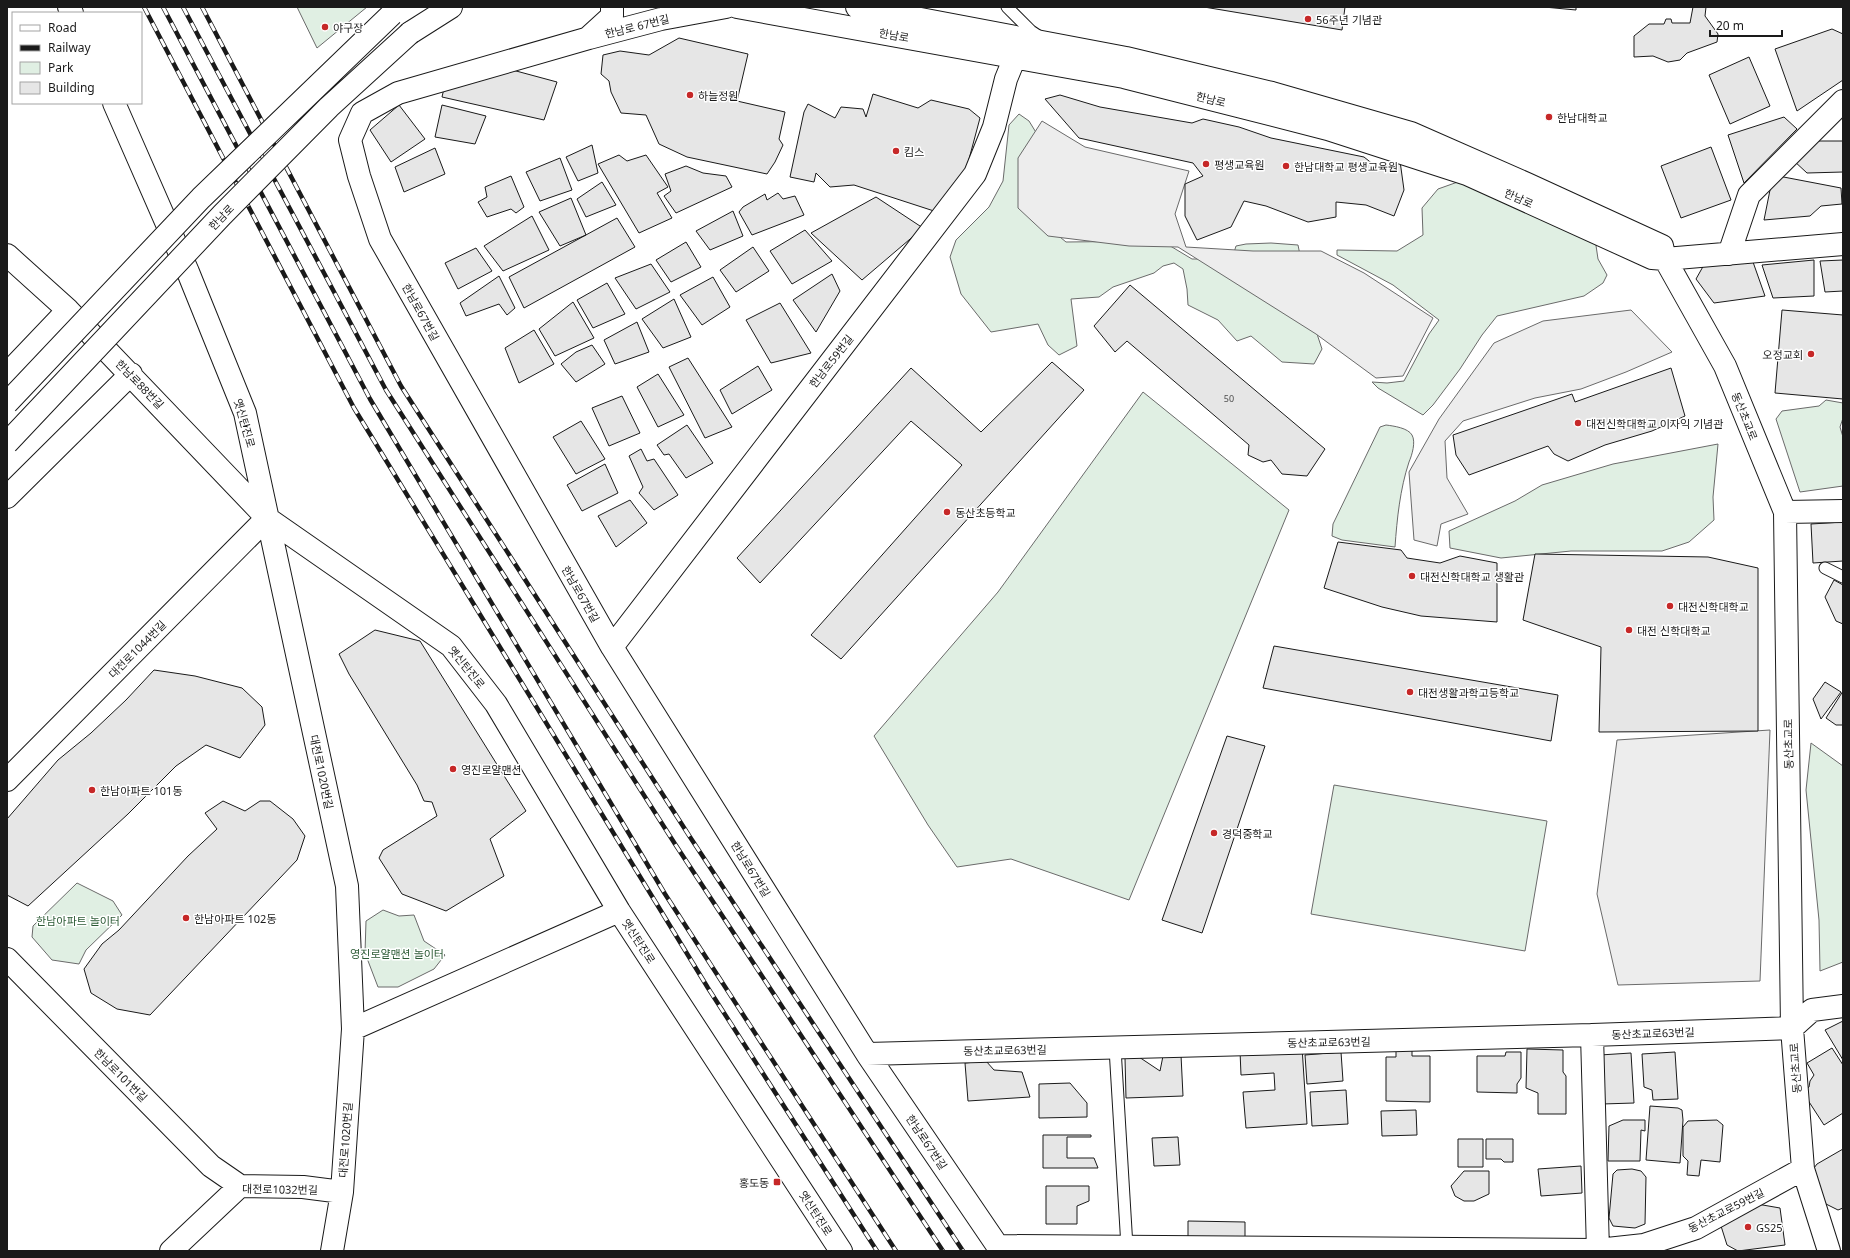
<svg xmlns="http://www.w3.org/2000/svg" width="1850" height="1258" viewBox="0 0 1850 1258" font-family="'Noto Sans','Noto Sans KR',sans-serif">
	<style>
		.green { fill: #e0efe3; stroke: #6a6a6a }
		.parking { fill: #ededed; stroke: #6a6a6a }
		.building { fill: #e6e6e6; stroke: #1a1a1a }
		.lines { fill: none; stroke-linecap: round; stroke-linejoin: round }
		.service-casing { stroke: #1a1a1a; stroke-width: 13 }
		.minor-casing { stroke: #1a1a1a; stroke-width: 24 }
		.service { stroke: #fff; stroke-width: 11 }
		.minor { stroke: #fff; stroke-width: 22 }
		.rail-casing { stroke: #1a1a1a; stroke-width: 4.5 }
		.rail { stroke: #fff; stroke-width: 3; stroke-dasharray: 9; stroke-linecap: butt }
		.minor-bridge-casing { stroke: #1a1a1a; stroke-width: 24; stroke-linecap: butt }
		.minor-bridge { stroke: #fff; stroke-width: 22 }
		.poi-dot { fill: #c62828; stroke: #fff; stroke-width: 1.5 }
		.labels { text-anchor: middle; dominant-baseline: central; stroke-width: 3; stroke-linejoin: round; paint-order: stroke }
		.number-label { font-size: 9px; fill: #4d4d4d }
		.poi-label { font-size: 11px; fill: #1a1a1a; stroke: #fff; text-anchor: start }
		.street-label { font-size: 11px; fill: #1a1a1a; stroke: #fff }
		.park-label { font-size: 11px; fill: #2b5a34; stroke: #fff }
	</style>
	<rect width="100%" height="100%" fill="#fff"/>
	<path class="green" d="M 297,7 L 367,7 L 317,48 Z
		M 1019,114 L 1029,121 L 1037,134 L 1026,209 L 1066,242 L 1162,241 L 1192,259 L 1232,259 L 1236,246 L 1246,244 L 1271,243 L 1298,245 L 1314,325 L 1322,349 L 1314,364 L 1282,362 L 1251,336 L 1237,341 L 1218,320 L 1188,305 L 1187,289 L 1183,269 L 1174,263 L 1163,266 L 1154,273 L 1113,287 L 1099,297 L 1071,299 L 1077,346 L 1059,355 L 1048,345 L 1038,324 L 991,332 L 961,294 L 950,257 L 956,240 L 989,207 L 1003,181 L 1009,125 Z
		M 1469,178 L 1594,232 L 1598,259 L 1607,275 L 1603,283 L 1584,296 L 1497,316 L 1482,335 L 1460,369 L 1433,405 L 1423,415 L 1378,388 L 1372,382 L 1387,383 L 1404,381 L 1429,334 L 1439,320 L 1393,285 L 1337,255 L 1337,250 L 1397,251 L 1423,235 L 1422,208 L 1438,189 Z
		M 1143,392 L 1289,510 L 1129,900 L 1011,859 L 957,867 L 928,825 L 874,736 L 998,592 Z
		M 1826,400 L 1843,403 L 1843,418 L 1840,427 L 1843,437 L 1843,486 L 1800,492 L 1776,419 L 1782,411 L 1819,406 Z
		M 1386,425 C 1394,426 1408,428 1412,435 C 1416,442 1412,455 1409,462 C 1400,489 1397,519 1395,547 L 1342,540 L 1332,536 L 1333,524 L 1380,427 Z
		M 1718,444 L 1713,497 L 1714,520 L 1689,542 L 1662,551 L 1571,551 L 1501,558 L 1450,548 L 1449,531 L 1515,501 L 1542,485 L 1613,464 Z
		M 1811,743 L 1843,766 L 1843,962 L 1820,971 L 1819,920 L 1806,790 Z
		M 1334,785 L 1547,821 L 1525,951 L 1311,914 Z
		M 77,883 L 113,901 L 122,915 L 86,950 L 79,964 L 52,960 L 32,937 L 33,926 Z
		M 383,910 L 399,916 L 414,915 L 424,941 L 445,955 L 434,969 L 398,987 L 378,987 L 365,953 L 366,921 Z"/>
	<path class="parking" d="M 1042,121 L 1085,147 L 1189,171 L 1175,214 L 1186,247 L 1253,251 L 1321,251 L 1364,273 L 1433,318 L 1403,376 L 1376,378 L 1316,334 L 1178,247 L 1129,246 L 1048,236 L 1018,208 L 1018,158 Z
		M 1631,310 L 1672,352 L 1626,372 L 1581,389 L 1535,398 L 1463,421 L 1445,441 L 1447,478 L 1468,514 L 1441,524 L 1437,546 L 1414,540 L 1409,472 L 1439,419 L 1494,343 L 1543,321 Z
		M 1770,730 L 1760,981 L 1618,985 L 1597,894 L 1617,740 Z"/>
	<path class="building" d="M 1204,7 L 1345,7 L 1342,30 Z
		M 1544,7 L 1576,7 L 1576,10 Z
		M 1693,7 L 1706,7 L 1705,16 L 1718,34 L 1717,42 L 1687,53 L 1680,60 L 1668,62 L 1653,56 L 1634,57 L 1634,36 L 1649,24 L 1664,24 L 1666,19 L 1671,19 L 1672,23 L 1690,23 Z
		M 1832,29 L 1843,34 L 1843,80 L 1797,111 L 1775,49 Z
		M 679,38 L 748,54 L 737,101 L 785,112 L 779,139 L 783,145 L 775,162 L 767,174 L 687,157 L 659,144 L 646,115 L 621,113 L 611,92 L 609,81 L 601,74 L 603,55 L 620,51 L 649,55 Z
		M 1749,57 L 1770,106 L 1730,124 L 1709,75 Z
		M 505,68 L 557,82 L 544,120 L 442,97 L 445,84 Z
		M 873,94 L 918,108 L 931,100 L 969,109 L 980,118 L 965,174 L 937,212 L 854,185 L 830,187 L 816,173 L 814,182 L 790,177 L 804,112 L 808,104 L 835,118 L 841,107 L 863,109 L 866,117 Z
		M 1060,95 L 1100,107 L 1192,123 L 1203,119 L 1239,127 L 1271,138 L 1364,157 L 1379,169 L 1400,161 L 1404,190 L 1394,216 L 1366,205 L 1336,202 L 1336,217 L 1308,222 L 1266,206 L 1244,201 L 1231,227 L 1197,240 L 1185,216 L 1185,184 L 1203,176 L 1193,163 L 1079,138 L 1045,99 Z
		M 399,105 L 425,139 L 391,162 L 370,130 Z
		M 442,105 L 486,116 L 475,144 L 435,137 Z
		M 1784,117 L 1797,129 L 1744,183 L 1728,135 Z
		M 1811,141 L 1843,141 L 1843,172 L 1807,173 L 1793,160 Z
		M 592,145 L 598,173 L 578,181 L 566,157 Z
		M 1711,147 L 1731,200 L 1681,218 L 1661,166 Z
		M 435,148 L 445,174 L 404,192 L 395,167 Z
		M 619,155 L 627,161 L 646,155 L 668,187 L 657,193 L 672,218 L 639,233 L 598,164 Z
		M 560,158 L 572,190 L 540,201 L 526,172 Z
		M 686,166 L 703,173 L 726,176 L 732,187 L 676,213 L 664,196 L 671,191 L 665,174 Z
		M 1773,175 L 1841,188 L 1842,204 L 1821,206 L 1810,216 L 1764,220 Z
		M 511,176 L 524,207 L 516,213 L 511,209 L 487,217 L 478,202 L 487,197 L 485,187 Z
		M 602,182 L 616,205 L 586,217 L 577,199 Z
		M 778,193 L 783,199 L 795,196 L 804,215 L 752,235 L 739,212 L 743,207 L 765,194 L 767,200 Z
		M 876,197 L 923,228 L 862,280 L 811,233 Z
		M 571,198 L 586,235 L 560,246 L 539,212 Z
		M 733,211 L 743,236 L 710,250 L 696,231 Z
		M 532,216 L 549,250 L 503,271 L 484,246 Z
		M 617,218 L 635,247 L 524,308 L 509,277 Z
		M 805,230 L 832,261 L 792,284 L 770,251 Z
		M 686,242 L 701,267 L 671,282 L 656,260 Z
		M 753,247 L 769,271 L 736,292 L 720,270 Z
		M 476,248 L 492,271 L 458,289 L 445,263 Z
		M 1814,260 L 1814,296 L 1773,298 L 1762,265 Z
		M 1843,260 L 1843,291 L 1825,292 L 1820,261 Z
		M 1753,262 L 1765,296 L 1714,303 L 1696,279 L 1705,263 Z
		M 651,264 L 670,292 L 636,309 L 615,278 Z
		M 832,274 L 840,291 L 816,332 L 793,300 Z
		M 499,276 L 515,308 L 507,315 L 499,304 L 466,316 L 460,303 Z
		M 713,277 L 730,307 L 702,325 L 680,295 Z
		M 607,283 L 625,314 L 593,328 L 577,300 Z
		M 1130,285 L 1325,449 L 1307,476 L 1282,474 L 1271,460 L 1263,462 L 1248,455 L 1249,445 L 1127,341 L 1115,352 L 1094,326 Z
		M 674,299 L 691,337 L 663,348 L 642,319 Z
		M 573,302 L 594,338 L 555,356 L 539,329 Z
		M 780,303 L 811,353 L 771,363 L 746,320 Z
		M 1782,310 L 1843,315 L 1843,399 L 1775,393 Z
		M 637,322 L 649,352 L 615,364 L 604,340 Z
		M 534,330 L 554,364 L 519,383 L 505,348 Z
		M 592,345 L 605,364 L 576,382 L 561,364 L 576,352 Z
		M 688,358 L 732,427 L 705,438 L 669,367 Z
		M 1052,362 L 1084,390 L 841,659 L 811,635 L 962,465 L 911,421 L 760,583 L 737,558 L 911,368 L 981,432 Z
		M 758,366 L 772,390 L 732,414 L 720,390 Z
		M 1671,368 L 1685,416 L 1652,431 L 1605,445 L 1568,461 L 1554,454 L 1548,446 L 1469,475 L 1456,455 L 1453,435 L 1572,394 L 1575,402 Z
		M 658,374 L 684,415 L 658,427 L 637,387 Z
		M 622,396 L 640,433 L 609,446 L 592,408 Z
		M 581,421 L 605,459 L 576,474 L 553,437 Z
		M 687,425 L 713,463 L 686,478 L 669,454 L 664,455 L 657,445 Z
		M 641,449 L 647,461 L 654,459 L 678,495 L 654,510 L 639,493 L 643,487 L 629,456 Z
		M 605,464 L 618,493 L 582,511 L 567,485 Z
		M 630,500 L 647,523 L 616,547 L 598,516 Z
		M 1843,522 L 1843,561 L 1813,563 L 1811,524 Z
		M 1338,542 L 1401,550 L 1407,558 L 1440,563 L 1460,556 L 1497,563 L 1497,622 L 1421,616 L 1382,607 L 1324,588 Z
		M 1535,554 L 1708,557 L 1758,568 L 1758,731 L 1599,732 L 1601,647 L 1523,620 Z
		M 1834,580 L 1843,585 L 1843,624 L 1836,621 L 1825,597 Z
		M 375,630 L 420,641 L 526,811 L 490,839 L 504,876 L 446,911 L 402,894 L 379,858 L 383,850 L 437,816 L 432,802 L 424,801 L 417,785 L 349,674 L 339,654 Z
		M 1274,646 L 1558,695 L 1551,741 L 1263,688 Z
		M 154,670 L 195,676 L 242,688 L 262,707 L 265,725 L 240,758 L 206,745 L 176,766 L 128,814 L 28,906 L 7,895 L 7,819 L 58,760 L 91,733 L 126,700 Z
		M 1825,682 L 1841,692 L 1821,719 L 1813,699 Z
		M 1843,691 L 1843,725 L 1836,725 L 1826,718 Z
		M 1227,736 L 1265,746 L 1202,933 L 1162,920 Z
		M 223,801 L 245,811 L 260,801 L 270,801 L 293,819 L 305,836 L 297,860 L 150,1015 L 117,1009 L 91,993 L 84,969 L 102,944 L 119,930 L 188,856 L 217,829 L 205,813 Z
		M 1843,1021 L 1843,1060 L 1825,1030 Z
		M 1302,1047 L 1307,1124 L 1246,1128 L 1243,1092 L 1275,1090 L 1274,1073 L 1241,1075 L 1240,1051 Z
		M 1832,1048 L 1843,1065 L 1843,1113 L 1824,1125 L 1802,1091 L 1809,1087 L 1810,1081 L 1814,1075 L 1807,1063 Z
		M 1396,1049 L 1412,1049 L 1412,1056 L 1430,1056 L 1430,1102 L 1386,1101 L 1386,1057 L 1396,1057 Z
		M 1527,1049 L 1563,1050 L 1563,1072 L 1566,1076 L 1566,1114 L 1538,1114 L 1538,1093 L 1526,1088 Z
		M 1341,1052 L 1343,1081 L 1307,1084 L 1305,1055 Z
		M 1506,1052 L 1521,1052 L 1521,1078 L 1517,1084 L 1517,1093 L 1477,1092 L 1477,1056 L 1505,1056 Z
		M 1675,1052 L 1678,1099 L 1653,1100 L 1652,1090 L 1644,1087 L 1642,1054 Z
		M 1631,1053 L 1634,1103 L 1602,1104 L 1600,1055 Z
		M 1181,1055 L 1183,1096 L 1126,1098 L 1125,1058 L 1139,1057 L 1160,1071 L 1163,1056 Z
		M 986,1061 L 994,1070 L 1022,1072 L 1030,1097 L 968,1101 L 965,1063 Z
		M 1070,1083 L 1087,1103 L 1087,1117 L 1039,1118 L 1039,1084 Z
		M 1346,1090 L 1348,1124 L 1312,1126 L 1310,1092 Z
		M 1650,1106 L 1678,1108 L 1682,1110 L 1683,1120 L 1680,1163 L 1646,1160 Z
		M 1416,1110 L 1417,1135 L 1382,1136 L 1381,1111 Z
		M 1623,1120 L 1645,1120 L 1645,1131 L 1641,1130 L 1640,1161 L 1608,1161 L 1609,1126 Z
		M 1717,1120 L 1723,1125 L 1720,1162 L 1701,1160 L 1699,1176 L 1687,1175 L 1688,1161 L 1683,1156 L 1683,1127 L 1688,1121 Z
		M 1043,1135 L 1091,1135 L 1091,1137 L 1067,1137 L 1067,1158 L 1094,1158 L 1098,1168 L 1043,1168 Z
		M 1178,1137 L 1180,1165 L 1154,1166 L 1152,1138 Z
		M 1458,1139 L 1483,1139 L 1483,1167 L 1458,1167 Z
		M 1486,1139 L 1513,1139 L 1513,1162 L 1504,1162 L 1501,1159 L 1486,1159 Z
		M 1843,1149 L 1843,1208 L 1838,1210 L 1824,1203 L 1814,1168 L 1817,1164 Z
		M 1581,1166 L 1582,1193 L 1541,1196 L 1538,1169 Z
		M 1632,1169 L 1641,1171 L 1646,1177 L 1645,1224 L 1635,1228 L 1613,1226 L 1609,1218 L 1613,1174 L 1617,1170 Z
		M 1464,1171 L 1489,1171 L 1489,1194 L 1474,1201 L 1464,1201 L 1455,1196 L 1451,1186 Z
		M 1046,1186 L 1089,1186 L 1089,1201 L 1077,1206 L 1077,1224 L 1046,1224 Z
		M 1757,1204 L 1780,1208 L 1785,1245 L 1738,1251 L 1727,1245 L 1721,1226 Z
		M 1188,1221 L 1245,1222 L 1245,1240 L 1188,1240 Z"/>
	<g class="lines">
		<defs>
			<path id="service" d="M 1007,7 L 1031,31 L 1040,37
				M 1825,568 L 1843,577
				M 1115,1048 L 1127,1247"/>
			<path id="minor" d="M 69,7 L 72,13
				M 726,7 L 661,19 L 589,38 L 398,93 L 362,113 L 350,140 L 359,176 L 380,239 L 612,647 L 867,1054 L 1001,1251
				M 737,7 L 1124,77 L 1328,129 L 1467,174 L 1652,258 L 1665,259 L 1843,244
				M 857,7 L 1126,58 L 1272,93 L 1411,133 L 1527,184 L 1662,246 L 1665,259 L 1725,366 L 1785,512 L 1792,1028 L 1803,1169 L 1829,1251
				M 410,33 L 451,7
				M 589,37 L 612,16 L 612,7
				M 114,103 L 188,272 L 245,413 L 347,886 L 353,1029 L 342,1192 L 332,1251
				M 1729,254 L 1749,195 L 1843,101
				M 7,255 L 68,310 L 267,518 L 451,646 L 496,704 L 619,911 L 841,1251
				M 7,374 L 68,310
				M 7,497 L 131,374
				M 1785,512 L 1843,511
				M 612,647 L 975,174 L 994,127 L 1006,79 L 1015,57
				M 7,780 L 267,518
				M 7,959 L 211,1166 L 240,1186
				M 353,1029 L 619,911
				M 1592,1035 L 1598,1251
				M 867,1054 L 1592,1035 L 1792,1028 L 1812,1010 L 1843,1006
				M 998,1246 L 1598,1250 L 1644,1245 L 1696,1228 L 1803,1169
				M 171,1251 L 240,1186 L 303,1187 L 342,1192"/>
		</defs>
		<use href="#service" class="service-casing"/>
		<use href="#minor" class="minor-casing"/>
		<use href="#service" class="service"/>
		<use href="#minor" class="minor"/>
		<defs>
			<path id="rail" d="M 144,7 L 354,408 L 708,988 L 877,1251
				M 163,7 L 370,399 L 665,894 L 896,1251
				M 183,7 L 386,390 L 675,844 L 943,1251
				M 202,7 L 401,386 L 690,837 L 963,1251"/>
		</defs>
		<use href="#rail" class="rail-casing"/>
		<use href="#rail" class="rail"/>
		<defs>
			<path id="minor-bridge" d="M 7,403 L 201,198 L 392,14
				M 7,443 L 222,215 L 329,107 L 410,33"/>
		</defs>
		<use href="#minor-bridge" class="minor-bridge-casing"/>
		<use href="#minor-bridge" class="minor-bridge"/>
	</g>
	<g class="poi-dot">
		<circle cx="1308" cy="19" r="4"/>
		<circle cx="325" cy="27" r="4"/>
		<circle cx="690" cy="95" r="4"/>
		<circle cx="1549" cy="117" r="4"/>
		<circle cx="896" cy="151" r="4"/>
		<circle cx="1206" cy="164" r="4"/>
		<circle cx="1286" cy="166" r="4"/>
		<circle cx="1811" cy="354" r="4"/>
		<circle cx="1578" cy="423" r="4"/>
		<circle cx="947" cy="512" r="4"/>
		<circle cx="1412" cy="576" r="4"/>
		<circle cx="1670" cy="606" r="4"/>
		<circle cx="1629" cy="630" r="4"/>
		<circle cx="1410" cy="692" r="4"/>
		<circle cx="453" cy="769" r="4"/>
		<circle cx="92" cy="790" r="4"/>
		<circle cx="1214" cy="833" r="4"/>
		<circle cx="186" cy="918" r="4"/>
		<rect x="773" y="1178" width="8" height="8" rx="2"/>
		<circle cx="1748" cy="1227" r="4"/>
	</g>
	<g class="labels">
		<g class="number-label">
			<text x="1229" y="398">50</text>
		</g>
		<g class="poi-label">
			<text x="1316" y="19">56주년 기념관</text>
			<text x="333" y="27">야구장</text>
			<text x="698" y="95">하늘정원</text>
			<text x="1557" y="117">한남대학교</text>
			<text x="904" y="151">킴스</text>
			<text x="1214" y="164">평생교육원</text>
			<text x="1294" y="166">한남대학교 평생교육원</text>
			<text x="1803" y="354" text-anchor="end">오정교회</text>
			<text x="1586" y="423">대전신학대학교 이자익 기념관</text>
			<text x="955" y="512">동산초등학교</text>
			<text x="1420" y="576">대전신학대학교 생활관</text>
			<text x="1678" y="606">대전신학대학교</text>
			<text x="1637" y="630">대전 신학대학교</text>
			<text x="1418" y="692">대전생활과학고등학교</text>
			<text x="461" y="769">영진로얄맨션</text>
			<text x="100" y="790">한남아파트 101동</text>
			<text x="1222" y="833">경덕중학교</text>
			<text x="194" y="918">한남아파트 102동</text>
			<text x="769" y="1182" text-anchor="end">홍도동</text>
			<text x="1756" y="1227">GS25</text>
		</g>
		<g class="street-label">
			<text transform="translate(637 26) rotate(-14)">한남로 67번길</text>
			<text transform="translate(894 35) rotate(10)">한남로</text>
			<text transform="translate(1211 99) rotate(14)">한남로</text>
			<text transform="translate(1519 198) rotate(24)">한남로</text>
			<text transform="translate(221 217) rotate(-46)">한남로</text>
			<text transform="translate(421 312) rotate(61)">한남로67번길</text>
			<text transform="translate(831 361) rotate(-52)">한남로59번길</text>
			<text transform="translate(140 384) rotate(46)">한남로88번길</text>
			<text transform="translate(1745 416) rotate(68)">동산초교로</text>
			<text transform="translate(245 423) rotate(74)">옛신탄진로</text>
			<text transform="translate(581 594) rotate(60)">한남로67번길</text>
			<text transform="translate(137 649) rotate(-45)">대전로1044번길</text>
			<text transform="translate(467 667) rotate(51)">옛신탄진로</text>
			<text transform="translate(1788 744) rotate(-91)">동산초교로</text>
			<text transform="translate(322 772) rotate(78)">대전로1020번길</text>
			<text transform="translate(751 869) rotate(58)">한남로67번길</text>
			<text transform="translate(639 941) rotate(57)">옛신탄진로</text>
			<text transform="translate(1653 1033) rotate(-2)">동산초교로63번길</text>
			<text transform="translate(1329 1042) rotate(-1)">동산초교로63번길</text>
			<text transform="translate(1005 1050) rotate(-1)">동산초교로63번길</text>
			<text transform="translate(1795 1068) rotate(-94)">동산초교로</text>
			<text transform="translate(121 1075) rotate(45)">한남로101번길</text>
			<text transform="translate(345 1140) rotate(-86)">대전로1020번길</text>
			<text transform="translate(927 1142) rotate(56)">한남로67번길</text>
			<text transform="translate(280 1189) rotate(1)">대전로1032번길</text>
			<text transform="translate(1726 1210) rotate(-27)">동산초교로59번길</text>
			<text transform="translate(816 1213) rotate(57)">옛신탄진로</text>
		</g>
		<g class="park-label">
			<text x="78" y="920">한남아파트 놀이터</text>
			<text x="397" y="953">영진로얄맨션 놀이터</text>
		</g>
	</g>
	<rect width="1850" height="1258" fill="none" stroke="#1a1a1a" stroke-width="16"/>
	<rect x="12" y="12" width="130" height="92" fill="#ffffff" stroke="#a3a3a3"/>
	<rect x="20" y="25" width="20" height="6" fill="#ffffff" stroke="#a3a3a3"/>
	<text x="48" y="32" font-size="12" fill="#1a1a1a">Road</text>
	<rect x="20" y="45" width="20" height="6" fill="#1a1a1a" stroke="#a3a3a3"/>
	<text x="48" y="52" font-size="12" fill="#1a1a1a">Railway</text>
	<rect x="20" y="62" width="20" height="12" fill="#e0efe3" stroke="#a3a3a3"/>
	<text x="48" y="72" font-size="12" fill="#1a1a1a">Park</text>
	<rect x="20" y="82" width="20" height="12" fill="#e6e6e6" stroke="#a3a3a3"/>
	<text x="48" y="92" font-size="12" fill="#1a1a1a">Building</text>
	<path d="M1710 30v6h72v-6" fill="none" stroke="#1a1a1a" stroke-width="2"/>
	<text x="1716" y="30" font-size="12" fill="#1a1a1a" stroke="#ffffff" stroke-width="3" paint-order="stroke">20 m</text>
</svg>
